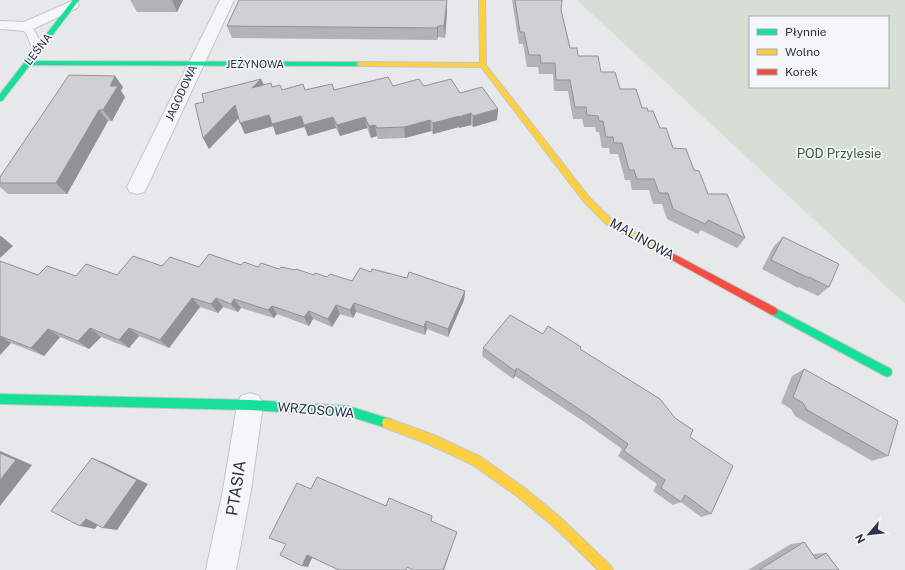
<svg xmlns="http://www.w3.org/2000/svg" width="905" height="570" viewBox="0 0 905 570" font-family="'Public Sans',sans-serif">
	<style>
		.green { fill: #d6ded6; fill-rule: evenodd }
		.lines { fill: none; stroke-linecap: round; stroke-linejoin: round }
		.lane-casing { stroke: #c4c6c8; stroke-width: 2 }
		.street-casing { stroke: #c4c6c8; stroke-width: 2 }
		.fast-casing { stroke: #c4c6c8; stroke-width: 2 }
		.slow-casing { stroke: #c4c6c8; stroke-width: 2 }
		.jam-casing { stroke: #c4c6c8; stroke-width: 2 }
		.lane { fill: #f5f6f7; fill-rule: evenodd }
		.street { fill: #f5f6f7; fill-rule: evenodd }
		.fast { fill: #16e098; fill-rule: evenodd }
		.slow { fill: #ffcf43; fill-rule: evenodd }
		.jam { fill: #f24e42; fill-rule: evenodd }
		.wall { fill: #b1b3b5 }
		.shaded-wall { fill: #909294 }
		.building { fill: #ced0d3; stroke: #909294 }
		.labels { text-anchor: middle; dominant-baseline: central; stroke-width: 3.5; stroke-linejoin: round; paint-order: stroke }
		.far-street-label { font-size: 11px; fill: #2b3445; stroke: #f4f6f9 }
		.park-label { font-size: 13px; fill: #3f6138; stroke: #f4f6f9 }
		.street-label { font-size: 13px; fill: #2b3445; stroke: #f4f6f9 }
		.near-street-label { font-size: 16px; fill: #2b3445; stroke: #f4f6f9 }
	</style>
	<rect width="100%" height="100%" fill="#e6e8ea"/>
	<path class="green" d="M 577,0 L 905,0 L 905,304 ZM 750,17 L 888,17 L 888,87 L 750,87 Z"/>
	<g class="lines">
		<defs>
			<path id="lane" d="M 26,24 C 36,27 39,42 43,50 L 41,52 L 38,53 L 33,50 L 27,35 L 21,27 Z"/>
			<path id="street" d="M 220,0 L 234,0 L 147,187 L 144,192 L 137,194 L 130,192 L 127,187 Z
				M 72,1 L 77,2 L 79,5 L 77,8 L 31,30 L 26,31 L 0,29 L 0,21 L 24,22 Z
				M 250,393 L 259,396 L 263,405 L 251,490 L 236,570 L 206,570 L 223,490 L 237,405 L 241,396 Z"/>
			<path id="fast" d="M 73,0 L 79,0 L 33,61 L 359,62 L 362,64 L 359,66 L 30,65 L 2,101 L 0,101 L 0,94 Z
				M 773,307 L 891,369 L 892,372 L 891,375 L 887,377 L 883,375 L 770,314 L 768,311 L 770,308 Z
				M 0,394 L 250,400 L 348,406 L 387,418 L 391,419 L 392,423 L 391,427 L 387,428 L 348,416 L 250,410 L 0,404 Z"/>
			<path id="slow" d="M 479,0 L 485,0 L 486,65 L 590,198 L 612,220 L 658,245 L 659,247 L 658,249 L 652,249 L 606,224 L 584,202 L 481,67 L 359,66 L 356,64 L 359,62 L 480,63 Z
				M 387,418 L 434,435 L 481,457 L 526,489 L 561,518 L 611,566 L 613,570 L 598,570 L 553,526 L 518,497 L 473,465 L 428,444 L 383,427 L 382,423 L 383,419 Z"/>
			<path id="jam" d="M 655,244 L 776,308 L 778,311 L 776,314 L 773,315 L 770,314 L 652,249 L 651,247 L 652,245 Z"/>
		</defs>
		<use href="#lane" class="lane-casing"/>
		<use href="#street" class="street-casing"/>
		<use href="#fast" class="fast-casing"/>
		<use href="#slow" class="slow-casing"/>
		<use href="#jam" class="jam-casing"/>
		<use href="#lane" class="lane"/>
		<use href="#street" class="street"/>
		<use href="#fast" class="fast"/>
		<use href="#slow" class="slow"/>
		<use href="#jam" class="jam"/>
	</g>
	<path class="wall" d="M 130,0 L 183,0 L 177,12 L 137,12 Z
		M 447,0 L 447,12 L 445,38 L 438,37 L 437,40 L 232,38 L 227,26 Z
		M 512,0 L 562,0 L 561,10 L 570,48 L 578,56 L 601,72 L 620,89 L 642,108 L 648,111 L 660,128 L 673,148 L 694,170 L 708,194 L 745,238 L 737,248 L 701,230 L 698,234 L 667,219 L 662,204 L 653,204 L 649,190 L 632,190 L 630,180 L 625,180 L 618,154 L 610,154 L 609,148 L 602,148 L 599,132 L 596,132 L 595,127 L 584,127 L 582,119 L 573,119 L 568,91 L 554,91 L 553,74 L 539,74 L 538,67 L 527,67 L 523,44 L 519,44 Z
		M 261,79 L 264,85 L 273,87 L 282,90 L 334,90 L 393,86 L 424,86 L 460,93 L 498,109 L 497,120 L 473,127 L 471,125 L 459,128 L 459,127 L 433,134 L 431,131 L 405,138 L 378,139 L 377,136 L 371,138 L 367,128 L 340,136 L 336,128 L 308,136 L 304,127 L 276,135 L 273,126 L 245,134 L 238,118 L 209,149 L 203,138 L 204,102 Z
		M 123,87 L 121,91 L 125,97 L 112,121 L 108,121 L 67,194 L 8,194 L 0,187 L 0,177 Z
		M 783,237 L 829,287 L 818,296 L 799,287 L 798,288 L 762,269 L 774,246 Z
		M 0,261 L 38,275 L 117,275 L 162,266 L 199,267 L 241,265 L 279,269 L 352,281 L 371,272 L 407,278 L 465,291 L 464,300 L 448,337 L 427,329 L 425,335 L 356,312 L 353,318 L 340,314 L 332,327 L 313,319 L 309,326 L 277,314 L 274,318 L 241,308 L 238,312 L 223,307 L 218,313 L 200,307 L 169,348 L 139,336 L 129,348 L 101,337 L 89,349 L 60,337 L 44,356 L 11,343 L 0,355 Z
		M 543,334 L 580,349 L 690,437 L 711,514 L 701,517 L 681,502 L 673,505 L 653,491 L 657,484 L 618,456 L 622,449 L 583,421 L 515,376 L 513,379 L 482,356 L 483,348 Z
		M 804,369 L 888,456 L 872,461 L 795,416 L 791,409 L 781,403 L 792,376 Z
		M 804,542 L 813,554 L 826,553 L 839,570 L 748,570 L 791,544 Z"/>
	<path class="shaded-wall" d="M 172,0 L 183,0 L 177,12 Z
		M 447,0 L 447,12 L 445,38 L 444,26 Z
		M 438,26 L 438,37 L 437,40 L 437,28 Z
		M 115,76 L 123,87 L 121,91 L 125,97 L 112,121 L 103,110 L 110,86 Z
		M 261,79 L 266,90 L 252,88 Z
		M 235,105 L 240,117 L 209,149 L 203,138 Z
		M 498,109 L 497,120 L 473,127 L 473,116 Z
		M 99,110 L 108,121 L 67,194 L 56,183 Z
		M 471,113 L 471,125 L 459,128 L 459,117 Z
		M 269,115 L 301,116 L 304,127 L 276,135 L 273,126 L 245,134 L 240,123 Z
		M 459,116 L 459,127 L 433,134 L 433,123 Z
		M 333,117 L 336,128 L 308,136 L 304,125 Z
		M 365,117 L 367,128 L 340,136 L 337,125 Z
		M 430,120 L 431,131 L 405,138 L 404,127 Z
		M 375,125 L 377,136 L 371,138 L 369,126 Z
		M 0,236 L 1,236 L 13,246 L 0,258 Z
		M 465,291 L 464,300 L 448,337 L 448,329 Z
		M 192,298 L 200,307 L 169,348 L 160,340 Z
		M 216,298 L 223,307 L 218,313 L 211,304 Z
		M 234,299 L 241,308 L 238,312 L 231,304 Z
		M 354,303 L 356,312 L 353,318 L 350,310 Z
		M 336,305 L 340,314 L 332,327 L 328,319 Z
		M 272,306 L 277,314 L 274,318 L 268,310 Z
		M 309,311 L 313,319 L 309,326 L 304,317 Z
		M 426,321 L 427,329 L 425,335 L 424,327 Z
		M 90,328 L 101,337 L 89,349 L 78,341 Z
		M 129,328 L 139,336 L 129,348 L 119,340 Z
		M 48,329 L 60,337 L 44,356 L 31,348 Z
		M 0,336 L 11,343 L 0,355 Z
		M 517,368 L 515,376 L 513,379 L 515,371 Z
		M 0,451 L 32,465 L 0,506 Z
		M 92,458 L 105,463 L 148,484 L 117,530 L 103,528 Z
		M 86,519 L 100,522 L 95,529 L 80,526 Z
		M 457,532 L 456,534 L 444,570 L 443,570 Z
		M 307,555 L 313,556 L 308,567 L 302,566 Z"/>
	<path class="building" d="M 239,0 L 447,0 L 444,26 L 438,26 L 437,28 L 227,26 Z
		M 515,0 L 562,0 L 561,10 L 570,48 L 577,48 L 578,56 L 598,56 L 601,72 L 615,72 L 620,89 L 636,89 L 642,108 L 647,108 L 648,111 L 653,111 L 660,128 L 666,128 L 673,148 L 686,149 L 694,170 L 699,171 L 708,194 L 727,194 L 745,238 L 708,220 L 705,224 L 673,209 L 668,193 L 659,193 L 654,179 L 637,179 L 634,170 L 629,170 L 622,143 L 614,143 L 613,137 L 606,137 L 603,121 L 599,121 L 598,116 L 587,115 L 586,107 L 575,107 L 570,80 L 556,80 L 555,63 L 541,63 L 540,55 L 529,55 L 524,32 L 520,32 Z
		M 69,75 L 115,76 L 110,86 L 118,86 L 103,110 L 99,110 L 56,183 L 0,183 L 0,177 Z
		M 388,77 L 393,86 L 419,79 L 424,86 L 451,79 L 460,93 L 482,87 L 498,109 L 473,116 L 471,113 L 459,117 L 459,116 L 433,123 L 430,120 L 404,127 L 377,128 L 375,125 L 369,126 L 365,117 L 337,125 L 333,117 L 304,125 L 301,116 L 272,124 L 269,115 L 240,123 L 235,105 L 203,138 L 195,104 L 204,102 L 202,94 L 261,79 L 252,88 L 271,83 L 272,87 L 280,85 L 282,90 L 303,84 L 305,90 L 332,84 L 334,90 Z
		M 783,237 L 839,264 L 829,287 L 809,277 L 809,278 L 771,260 Z
		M 209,254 L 241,265 L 244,262 L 258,267 L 261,263 L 279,269 L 281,267 L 295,270 L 296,269 L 314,275 L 315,273 L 327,277 L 330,274 L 352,281 L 360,268 L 371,272 L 372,269 L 407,278 L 409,272 L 465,291 L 448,329 L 426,321 L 424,327 L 354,303 L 350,310 L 336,305 L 328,319 L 309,311 L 304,317 L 272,306 L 268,310 L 234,299 L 231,304 L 216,298 L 211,304 L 192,298 L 160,340 L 129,328 L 119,340 L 90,328 L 78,341 L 48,329 L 31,348 L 0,336 L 0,261 L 38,275 L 47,266 L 76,276 L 86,264 L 117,275 L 133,256 L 162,266 L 170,257 L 199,267 Z
		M 510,315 L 543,334 L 548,326 L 581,347 L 580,349 L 660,399 L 675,418 L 693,430 L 690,437 L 733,466 L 711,514 L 685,495 L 681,502 L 661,488 L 665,480 L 624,451 L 628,444 L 588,415 L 517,368 L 515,371 L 483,348 Z
		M 804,369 L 898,421 L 888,456 L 807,410 L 803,403 L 793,397 Z
		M 0,453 L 16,460 L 0,480 Z
		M 92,458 L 137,480 L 103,528 L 86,519 L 80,526 L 51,511 Z
		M 317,477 L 386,506 L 389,498 L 432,516 L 431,521 L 457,532 L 443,570 L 413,570 L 407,567 L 406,570 L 339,570 L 307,555 L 302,566 L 280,555 L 286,544 L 269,538 L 297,483 L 311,489 Z
		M 804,542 L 816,559 L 826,553 L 839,570 L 759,570 Z"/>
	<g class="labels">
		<g class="far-street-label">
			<text transform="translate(38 49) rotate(-52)">LEŚNA</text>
			<text x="255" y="64">JEŻYNOWA</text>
			<text transform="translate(181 93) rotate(-65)">JAGODOWA</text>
		</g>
		<g class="park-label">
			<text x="839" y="153">POD Przylesie</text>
		</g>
		<g class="street-label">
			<text transform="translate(642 239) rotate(29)">MALINOWA</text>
			<text transform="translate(316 410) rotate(5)">WRZOSOWA</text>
		</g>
		<g class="near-street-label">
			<text transform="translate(236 488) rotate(-81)">PTASIA</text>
		</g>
	</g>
	<rect x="749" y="16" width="140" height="72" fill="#f4f6f9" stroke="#a4a8b1"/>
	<rect x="757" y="29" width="20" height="6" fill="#16e098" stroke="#a4a8b1"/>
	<text x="785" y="36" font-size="12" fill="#2b3445">Płynnie</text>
	<rect x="757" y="49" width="20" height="6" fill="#ffcf43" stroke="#a4a8b1"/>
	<text x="785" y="56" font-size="12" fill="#2b3445">Wolno</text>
	<rect x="757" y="69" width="20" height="6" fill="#f24e42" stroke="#a4a8b1"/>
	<text x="785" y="76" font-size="12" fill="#2b3445">Korek</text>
	<g transform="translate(869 534) rotate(242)" stroke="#f4f6f9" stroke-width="3" paint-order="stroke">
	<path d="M0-3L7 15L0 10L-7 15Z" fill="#2b3445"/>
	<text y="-6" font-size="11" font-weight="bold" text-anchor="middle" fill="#2b3445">N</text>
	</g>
</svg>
